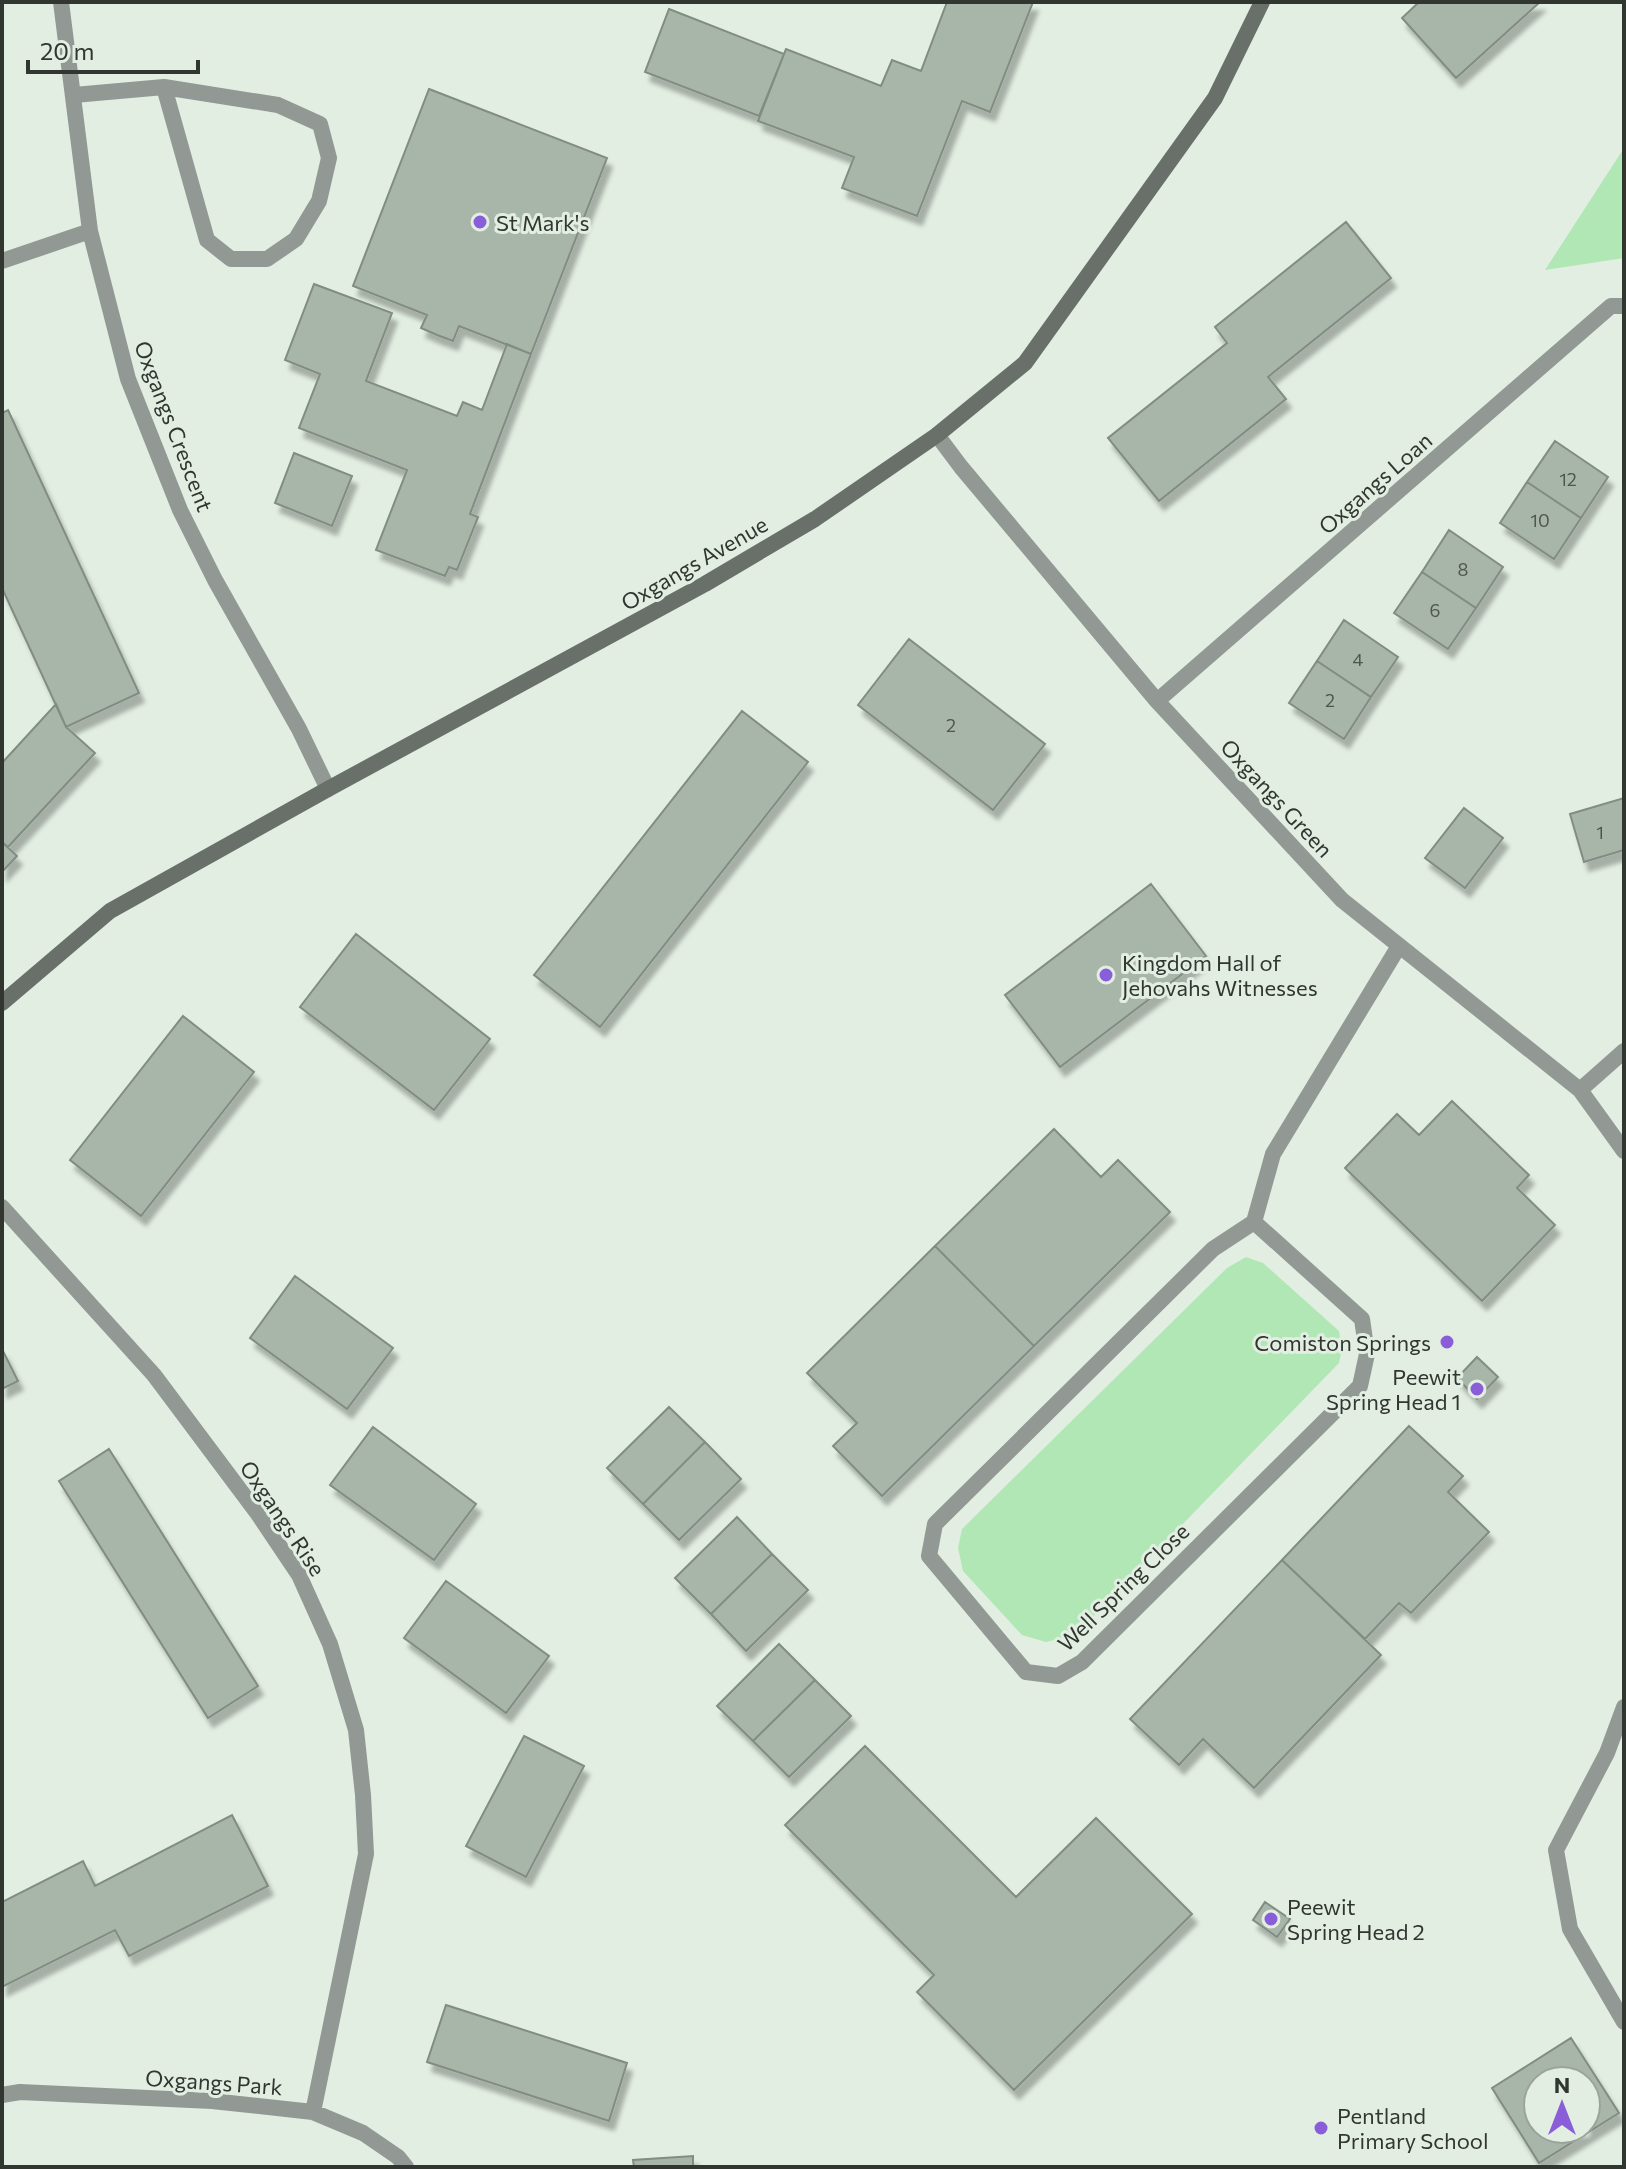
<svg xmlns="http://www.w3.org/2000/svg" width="1626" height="2169" viewBox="0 0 1626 2169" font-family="Commissioner,sans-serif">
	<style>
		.green { fill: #b0e7b4 }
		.building { fill: #a8b5a9; stroke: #818d82; stroke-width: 2; fill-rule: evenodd; filter: url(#shadow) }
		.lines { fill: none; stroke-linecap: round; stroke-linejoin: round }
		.lane { stroke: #929893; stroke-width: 16 }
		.street { stroke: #929893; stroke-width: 16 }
		.secondary { stroke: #697069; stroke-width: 16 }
		.poi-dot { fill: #895ed8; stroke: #e2eee2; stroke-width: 3 }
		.labels { text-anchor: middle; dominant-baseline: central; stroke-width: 6; stroke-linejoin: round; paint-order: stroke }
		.number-label { font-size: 18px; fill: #4f564f }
		.poi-label { font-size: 22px; fill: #313631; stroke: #e2eee2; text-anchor: start }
		.street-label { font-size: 22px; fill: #313631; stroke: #e2eee2 }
	</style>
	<defs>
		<filter id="shadow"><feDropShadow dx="5" dy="9" stdDeviation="2" flood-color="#0004"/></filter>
	</defs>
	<rect width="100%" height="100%" fill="#e2eee2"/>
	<path class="green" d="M 1624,148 L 1624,258 L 1545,270 Z
		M 1246,1257 L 1263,1263 L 1339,1331 L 1342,1349 L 1339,1363 L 1075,1635 L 1046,1642 L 1022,1635 L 963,1571 L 958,1548 L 962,1529 L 1227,1268 Z"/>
	<path class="building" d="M 947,2 L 1033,2 L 990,112 L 962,101 L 917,216 L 842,188 L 854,157 L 758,121 L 786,49 L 881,86 L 892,60 L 921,71 Z
		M 1419,2 L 1540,2 L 1456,78 L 1402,18 Z
		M 669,9 L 784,54 L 759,116 L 645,72 Z
		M 429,89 L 607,158 L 531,354 L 459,326 L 453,341 L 437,335 L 421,328 L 427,315 L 353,286 Z
		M 1346,222 L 1391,278 L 1268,377 L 1286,399 L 1159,501 L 1108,438 L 1227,343 L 1215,327 Z
		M 314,284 L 392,313 L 366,381 L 457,416 L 463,402 L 482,410 L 507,344 L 531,354 L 470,514 L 478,517 L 457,570 L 449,567 L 445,576 L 376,550 L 407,470 L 299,428 L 320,374 L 285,360 Z
		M 8,410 L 139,693 L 66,727 L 2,588 L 2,413 Z
		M 1555,441 L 1608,477 L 1581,518 L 1527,482 Z
		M 294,453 L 352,476 L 332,526 L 275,503 Z
		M 1527,482 L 1581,518 L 1554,559 L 1500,523 Z
		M 1449,530 L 1503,567 L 1476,608 L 1422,572 Z
		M 1422,572 L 1476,608 L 1448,649 L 1394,613 Z
		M 1344,620 L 1398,657 L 1371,697 L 1317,661 Z
		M 909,639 L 1045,744 L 993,810 L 858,705 Z
		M 1317,661 L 1371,697 L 1344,739 L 1289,703 Z
		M 56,704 L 66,727 L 95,753 L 8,847 L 2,842 L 2,763 Z
		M 742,711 L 808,762 L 600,1027 L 534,975 Z
		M 1624,798 L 1624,850 L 1584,862 L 1570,814 Z
		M 1464,808 L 1503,838 L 1465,888 L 1425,858 Z
		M 2,842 L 17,856 L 2,872 Z
		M 1151,884 L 1206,956 L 1060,1067 L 1005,995 Z
		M 356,934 L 490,1039 L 434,1110 L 300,1007 Z
		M 183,1016 L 254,1072 L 141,1216 L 70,1160 Z
		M 1452,1101 L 1529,1175 L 1517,1188 L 1555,1225 L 1482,1301 L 1345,1168 L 1397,1114 L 1419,1135 Z
		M 1054,1129 L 1101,1177 L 1118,1160 L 1170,1212 L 1034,1346 L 935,1246 Z
		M 935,1246 L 1034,1346 L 882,1496 L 833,1446 L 857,1423 L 807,1373 Z
		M 295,1276 L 393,1348 L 347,1409 L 250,1338 Z
		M 2,1349 L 18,1381 L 2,1389 Z
		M 1477,1357 L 1498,1377 L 1477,1399 L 1457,1378 Z
		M 669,1407 L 705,1442 L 643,1504 L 607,1468 Z
		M 1409,1426 L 1463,1476 L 1448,1492 L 1489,1532 L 1411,1613 L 1399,1603 L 1365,1639 L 1282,1560 Z
		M 373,1427 L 476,1504 L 434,1560 L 330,1485 Z
		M 705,1442 L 741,1479 L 679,1540 L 643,1504 Z
		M 109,1449 L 258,1686 L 208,1718 L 59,1481 Z
		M 737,1517 L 772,1554 L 711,1614 L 675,1578 Z
		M 772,1554 L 808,1590 L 746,1651 L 711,1614 Z
		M 1282,1560 L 1381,1655 L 1254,1788 L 1203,1739 L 1179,1765 L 1130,1719 Z
		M 446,1581 L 549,1656 L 506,1713 L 404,1638 Z
		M 779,1644 L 815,1680 L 753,1741 L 717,1706 Z
		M 815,1680 L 851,1716 L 789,1777 L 753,1741 Z
		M 524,1736 L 584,1766 L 526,1877 L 466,1846 Z
		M 865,1746 L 1016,1897 L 1096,1818 L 1192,1914 L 1014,2090 L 917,1992 L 934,1975 L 785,1825 Z
		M 232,1815 L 268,1886 L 129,1956 L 115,1930 L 2,1987 L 2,1902 L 83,1861 L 95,1886 Z
		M 1265,1902 L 1290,1919 L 1277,1937 L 1253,1920 Z
		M 446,2005 L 627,2063 L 609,2121 L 427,2062 Z
		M 1571,2038 L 1619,2113 L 1539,2163 L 1492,2088 ZM 1538,2081 L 1586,2081 L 1586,2129 L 1538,2129 Z
		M 693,2156 L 693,2167 L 634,2167 L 633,2160 Z"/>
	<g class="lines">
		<path class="lane" d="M 74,95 L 164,87 L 278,105 L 320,124 L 329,158 L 319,201 L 296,239 L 267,259 L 231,259 L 207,240 L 164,87"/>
		<path class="street" d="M 61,2 L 90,231 L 128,379 L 180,510 L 215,580 L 299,729 L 328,789
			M 2,261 L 90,231
			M 937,435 L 961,467 L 1157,701 L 1342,900 L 1580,1090 L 1624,1151
			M 1157,701 L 1611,306 L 1624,306
			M 1580,1090 L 1624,1051
			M 2,1207 L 154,1375 L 258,1514 L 299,1575 L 330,1644 L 356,1730 L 363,1795 L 366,1854 L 313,2112
			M 1254,1222 L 1362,1319 L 1367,1354 L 1360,1386 L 1082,1662 L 1058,1676 L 1026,1672 L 929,1556 L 935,1524 L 1213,1249 Z
			M 1254,1222 L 1273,1154 L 1399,946
			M 1624,1707 L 1607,1753 L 1556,1850 L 1570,1929 L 1624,2022
			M 2,2095 L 20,2092 L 212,2101 L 313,2112 L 363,2133 L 398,2157 L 406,2167"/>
		<path class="secondary" d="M 2,1003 L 110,911 L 328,789 L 705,584 L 815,519 L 937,435 L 1025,363 L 1215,98 L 1262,2"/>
	</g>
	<g class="poi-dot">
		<circle cx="480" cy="222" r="8"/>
		<circle cx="1106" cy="975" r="8"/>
		<circle cx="1447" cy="1342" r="8"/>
		<circle cx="1477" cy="1389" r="8"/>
		<circle cx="1271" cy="1919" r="8"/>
		<circle cx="1321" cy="2128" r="8"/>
	</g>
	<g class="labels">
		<g class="number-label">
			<text x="1568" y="479">12</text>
			<text x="1540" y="520">10</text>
			<text x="1463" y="569">8</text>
			<text x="1435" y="610">6</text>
			<text x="1358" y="659">4</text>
			<text x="1330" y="700">2</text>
			<text x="951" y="725">2</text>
			<text x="1600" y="832">1</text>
		</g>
		<g class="poi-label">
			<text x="496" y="222">St Mark's</text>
			<text x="1122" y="962">Kingdom Hall of<tspan x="1122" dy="25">Jehovahs Witnesses</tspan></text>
			<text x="1431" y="1342" text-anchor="end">Comiston Springs</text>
			<text x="1461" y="1376" text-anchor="end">Peewit<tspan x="1461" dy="25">Spring Head 1</tspan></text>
			<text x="1287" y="1906">Peewit<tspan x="1287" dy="25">Spring Head 2</tspan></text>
			<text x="1337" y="2115">Pentland<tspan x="1337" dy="25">Primary School</tspan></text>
		</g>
		<g class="street-label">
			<text transform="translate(174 426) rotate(69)">Oxgangs Crescent</text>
			<text transform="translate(1375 483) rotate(-41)">Oxgangs Loan</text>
			<text transform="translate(694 563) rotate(-30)">Oxgangs Avenue</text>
			<text transform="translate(1277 798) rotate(47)">Oxgangs Green</text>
			<text transform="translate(283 1518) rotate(56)">Oxgangs Rise</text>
			<text transform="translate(1123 1587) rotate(-44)">Well Spring Close</text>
			<text transform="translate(214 2082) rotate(4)">Oxgangs Park</text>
		</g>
	</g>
	<rect width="1626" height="2169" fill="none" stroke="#313631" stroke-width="8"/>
	<g transform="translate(1562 2105)"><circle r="38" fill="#e2eee2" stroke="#9ba49b" stroke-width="2"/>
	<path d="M0-6L14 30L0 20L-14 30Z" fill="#895ed8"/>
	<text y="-12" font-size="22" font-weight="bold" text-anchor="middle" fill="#313631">N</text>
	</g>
	<path d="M28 60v12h170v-12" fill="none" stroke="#313631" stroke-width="4"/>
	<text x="40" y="60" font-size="24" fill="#313631" stroke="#e2eee2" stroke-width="6" paint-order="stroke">20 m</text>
</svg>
